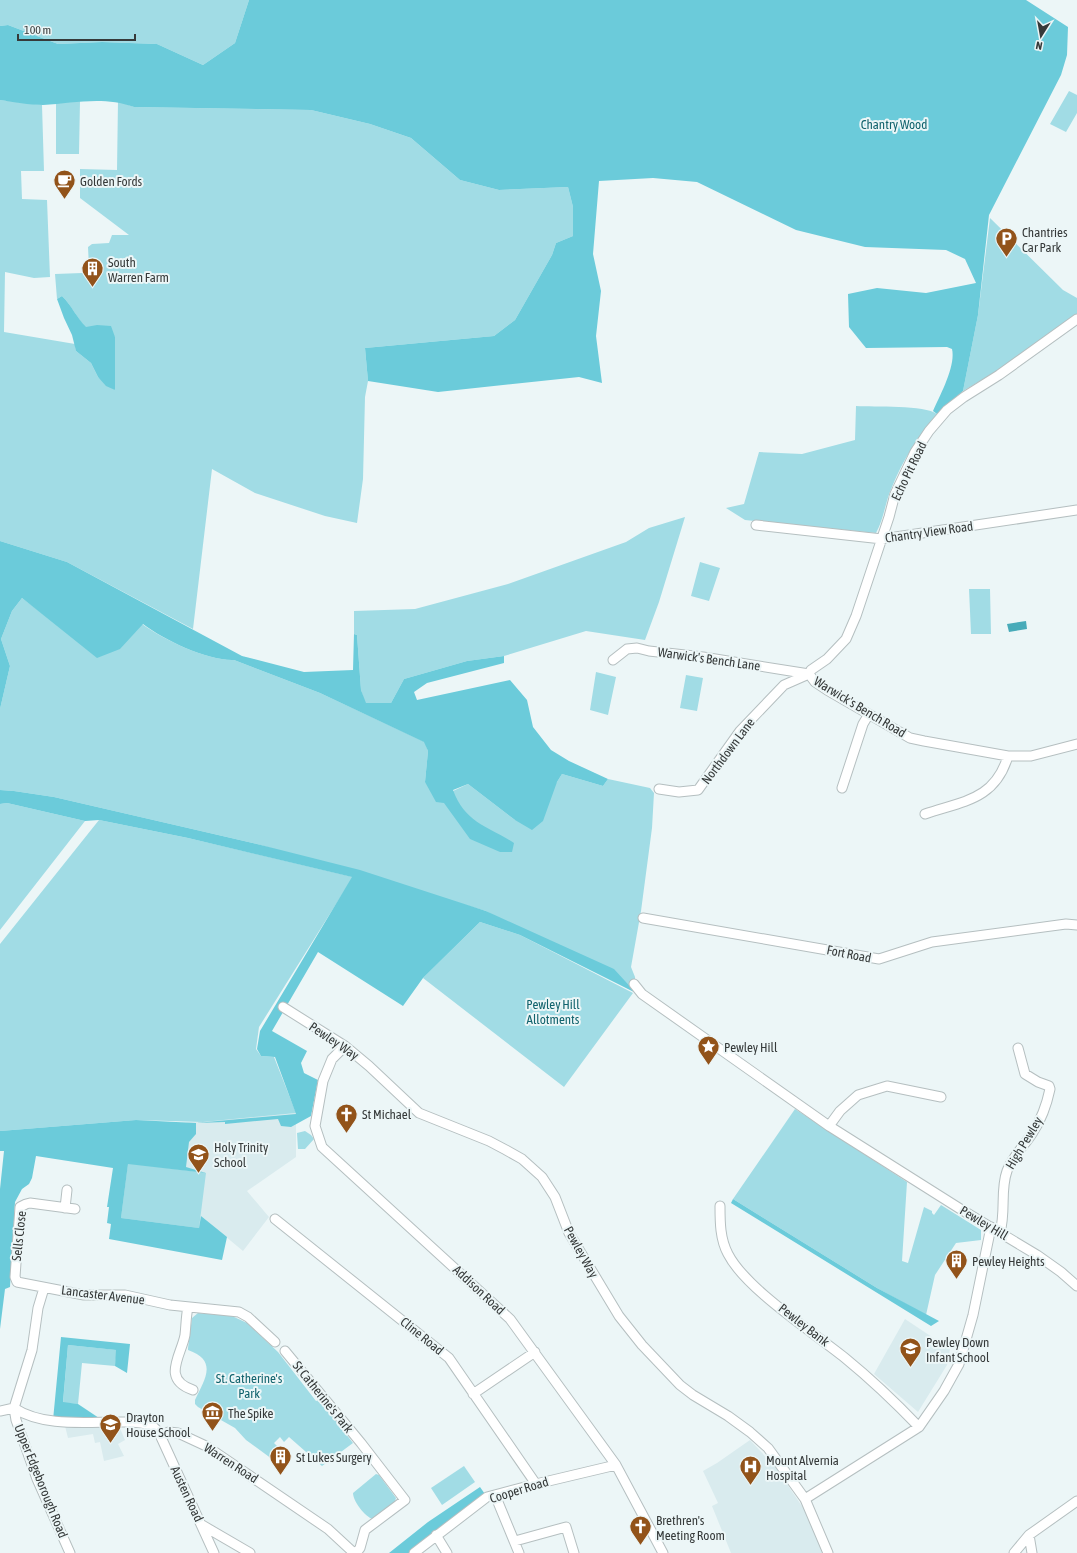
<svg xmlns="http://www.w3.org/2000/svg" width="1077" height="1553" viewBox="0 0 1077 1553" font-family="'Asap Condensed',sans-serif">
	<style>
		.built { fill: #d9ebee }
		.green { fill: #a1dce5 }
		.forest { fill: #6bcbda }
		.water { fill: #48abb9 }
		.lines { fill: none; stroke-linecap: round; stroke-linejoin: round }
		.minor-casing { stroke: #b5bfc0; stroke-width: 11 }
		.minor { stroke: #fff; stroke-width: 9 }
		.labels { text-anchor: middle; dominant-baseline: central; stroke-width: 4; stroke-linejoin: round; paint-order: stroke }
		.park-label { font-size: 13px; fill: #11636d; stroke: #ecf6f7 }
		.poi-label { font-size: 13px; fill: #363a3a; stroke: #ecf6f7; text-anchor: start }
		.street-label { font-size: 13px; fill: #363a3a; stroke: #ecf6f7 }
	</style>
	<rect width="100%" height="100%" fill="#ecf6f7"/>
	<path class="built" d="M 296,1113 L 296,1157 L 247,1191 L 269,1217 L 243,1251 L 201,1216 L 200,1230 L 117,1222 L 132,1130 L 189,1122 Z
		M 905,1319 L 950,1349 L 947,1365 L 918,1412 L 874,1374 Z
		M 65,1426 L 119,1426 L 125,1440 L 118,1444 L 124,1456 L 104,1461 L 100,1442 L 95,1443 L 93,1434 L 68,1438 Z
		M 750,1440 L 776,1468 L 810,1518 L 823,1553 L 731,1553 L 712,1506 L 718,1503 L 703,1471 L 717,1463 Z"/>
	<path class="green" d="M 0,0 L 249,0 L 235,43 L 203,65 L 157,44 L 102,42 L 58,44 L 8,25 L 0,26 Z
		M 1069,91 L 1077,95 L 1077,113 L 1066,132 L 1050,124 Z
		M 0,100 L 42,105 L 44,171 L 21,171 L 22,199 L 47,200 L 50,277 L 34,278 L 5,272 L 4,332 L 75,344 L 76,351 L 91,363 L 98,377 L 115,390 L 115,337 C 105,328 100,324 86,328 C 77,318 72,306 62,296 L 57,299 L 55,274 L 82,273 L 82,267 L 89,267 L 88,247 L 92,244 L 109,243 L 112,235 L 129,235 L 80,198 L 80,169 L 117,170 L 118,101 L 134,107 L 311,110 L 370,124 L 411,138 L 460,180 L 499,190 L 568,187 L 573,207 L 573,236 L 556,243 L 552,255 L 515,320 L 494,336 L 365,348 L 368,381 L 365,397 L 363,479 L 357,523 L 325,516 L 255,493 L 212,469 L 193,629 L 67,562 L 0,541 Z
		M 80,101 L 79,154 L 56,154 L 56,103 Z
		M 990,218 L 1063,290 L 1077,298 L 1077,315 L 995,372 L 963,391 L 978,315 Z
		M 856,406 C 874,407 925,405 937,414 C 918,437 903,459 892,487 C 885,502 884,519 876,533 L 745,520 L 726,508 L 744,504 L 759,452 L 802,454 L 855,440 Z
		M 685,517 L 659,602 L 645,640 L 586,631 L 504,656 L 467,661 L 404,679 L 391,703 L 365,703 L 361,690 L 357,635 L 354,634 L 354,611 L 415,609 L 508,584 L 626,542 L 649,528 Z
		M 700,562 L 720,568 L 709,601 L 691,596 Z
		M 969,589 L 990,589 L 991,634 L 971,634 Z
		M 22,598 L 51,620 L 135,631 L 142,624 C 164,640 208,661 234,660 L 320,693 L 425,742 L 428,751 L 425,782 L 453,791 L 468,784 L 515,820 L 557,782 L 562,774 L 603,786 L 608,779 L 650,788 L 654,793 L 652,828 L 641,911 L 631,967 L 635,977 L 636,993 L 486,911 L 257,844 L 54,797 L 14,791 L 0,790 L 0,709 L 10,666 L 1,639 L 12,611 Z
		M 596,672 L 616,677 L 608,715 L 590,710 Z
		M 686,675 L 703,678 L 697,711 L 680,708 Z
		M 7,803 L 85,821 L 0,930 L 0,804 Z
		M 99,820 L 188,838 L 353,877 L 259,1027 L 256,1049 L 261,1056 L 274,1057 L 296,1113 L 203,1122 L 136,1120 L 0,1131 L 0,944 Z
		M 480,922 L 520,935 L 633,993 L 564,1087 L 423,978 Z
		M 795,1109 L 907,1182 L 902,1261 L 908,1263 L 924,1207 L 932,1211 L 932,1213 L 934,1215 L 941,1205 L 981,1230 L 981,1240 L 956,1243 L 935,1275 L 926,1315 L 877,1288 L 733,1199 Z
		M 305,1131 L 311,1135 L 314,1139 L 305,1149 L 298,1149 L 297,1133 Z
		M 128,1163 L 206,1173 L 199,1228 L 121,1218 Z
		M 198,1313 L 232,1316 L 247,1323 L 278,1352 L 316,1401 L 319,1400 L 331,1411 L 331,1415 L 353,1443 L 322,1466 L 289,1437 L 284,1442 L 280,1437 L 274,1443 L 278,1447 L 272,1459 L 246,1440 L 235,1428 L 198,1407 L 195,1404 L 195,1400 C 204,1380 219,1361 188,1350 L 188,1348 L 192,1318 Z
		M 68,1345 L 117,1350 L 115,1366 L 82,1363 L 78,1404 L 63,1403 Z
		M 464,1466 L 475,1482 L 442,1505 L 431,1488 Z
		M 376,1474 L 379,1475 L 396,1498 L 394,1504 L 373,1519 C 365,1517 353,1501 353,1493 Z"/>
	<path class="forest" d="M 249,0 L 1026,0 L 1068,27 L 1067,55 L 1061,75 L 989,215 L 978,315 L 963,391 L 937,414 L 933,411 C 940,395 956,366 952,349 L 947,347 L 866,348 L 849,327 L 848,294 L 877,288 L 926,293 L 976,283 L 965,259 L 946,250 L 865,247 L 796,230 L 697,182 L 653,178 L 599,181 L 593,254 L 601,291 L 596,336 L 602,383 L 579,377 L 438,392 L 368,381 L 365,348 L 494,336 L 515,320 L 552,255 L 556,243 L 573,236 L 573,207 L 568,187 L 499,190 L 460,180 L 411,138 L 370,124 L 311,110 L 134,107 C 104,96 74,103 43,105 C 29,105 14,102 0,100 L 0,26 L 8,25 L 58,44 L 102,42 L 157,44 L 203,65 L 235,43 Z
		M 62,296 C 72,306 77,318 86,327 L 97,325 L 111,326 L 115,337 L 115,390 L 106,386 L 98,377 L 91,363 L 76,351 L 72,335 L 64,318 L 57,299 Z
		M 0,541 L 67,562 L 242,656 L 304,672 L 353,670 L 354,634 L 357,635 L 361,690 L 366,703 L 391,703 L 404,679 L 467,661 L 504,656 L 504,663 L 427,683 L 414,692 L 417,700 L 510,680 L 527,700 L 533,727 L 551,750 L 569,761 L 608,779 L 603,786 L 562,774 L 557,782 L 543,821 L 532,830 L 515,820 L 468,784 L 453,790 C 465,823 488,826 514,843 L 512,852 L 500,852 L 470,839 L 444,803 L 436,802 L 425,782 L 428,751 L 424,742 L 320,693 L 234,660 C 208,661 164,640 143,624 L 120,649 L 97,658 L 22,598 L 12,611 L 1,639 L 10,666 L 0,709 Z
		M 0,790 L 14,791 L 54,797 L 257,844 L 360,870 L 486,911 L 614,969 L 636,993 L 520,935 L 480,922 L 423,978 L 403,1006 L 318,952 L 272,1031 L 307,1051 L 301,1063 L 304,1073 L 318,1080 L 311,1116 L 291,1127 L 281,1126 L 278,1119 L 225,1124 L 225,1122 L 196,1123 L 196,1134 L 189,1142 L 186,1167 L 206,1173 L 128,1164 L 121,1218 L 199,1228 L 201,1216 L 227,1237 L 222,1260 L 109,1239 L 111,1224 L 107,1223 L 109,1207 L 107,1207 L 113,1168 L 36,1156 L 32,1178 L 29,1184 L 22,1189 L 15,1202 L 10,1287 L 5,1289 L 0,1329 L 0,1189 L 4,1151 L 0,1151 L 0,1131 L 136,1120 L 196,1123 L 296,1114 L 275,1057 L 261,1056 L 257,1049 L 260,1031 L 352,877 L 188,838 L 99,820 L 85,821 L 7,803 L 0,804 Z
		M 733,1199 L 877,1288 L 939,1321 L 931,1326 L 731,1203 Z
		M 61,1337 L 130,1344 L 127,1373 L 115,1366 L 116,1350 L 68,1345 L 63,1402 L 78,1404 L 105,1422 L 53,1420 Z
		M 480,1487 L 487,1497 L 414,1553 L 389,1553 L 428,1522 Z"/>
	<path class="water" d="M 1026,621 L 1027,629 L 1009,632 L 1007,624 Z"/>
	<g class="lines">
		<defs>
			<path id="minor" d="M 756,525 L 882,539 L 1077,510
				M 613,660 L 627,649 L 637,648 L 649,651 L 703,657 L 809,674
				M 809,674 L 811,670 L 827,659 L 846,639 L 856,616 L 889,517 L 895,494 L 915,452 L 929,431 L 947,410 L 964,397 L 999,375 L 1077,319
				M 809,674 L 815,682 L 827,690 L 910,738 L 924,741 L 1008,756 L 1031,756 L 1077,744
				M 842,788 L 863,724 L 869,714
				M 659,789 L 679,792 L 698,790 L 740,731 L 784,685 L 809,674
				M 925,814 C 963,801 995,800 1008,756
				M 643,918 L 879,959 L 932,942 L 1066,924 L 1077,925
				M 634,984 L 642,994 L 829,1126 L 962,1210 L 1037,1255 L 1061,1272 L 1077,1286
				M 283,1007 L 345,1046 L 369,1066 L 419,1113 L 489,1141 L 506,1150 L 522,1159 L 542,1177 L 555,1197 L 569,1233 L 619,1316 L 642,1345 L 680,1385 L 693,1395 L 728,1416 L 750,1432 L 768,1448 L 805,1499 L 828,1553
				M 345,1046 L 332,1059 L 323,1081 L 315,1126 L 322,1147 L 510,1319 L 616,1465 L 663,1553
				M 829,1126 L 840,1111 L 858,1095 L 887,1086 L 941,1097
				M 720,1206 C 720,1222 720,1239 728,1254 C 746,1289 813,1332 845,1358 C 872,1380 895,1402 919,1427
				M 65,1208 L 67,1190
				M 75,1209 L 30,1203 L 26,1204 L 20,1207 L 15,1277 L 17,1282 L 84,1295 L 125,1295 L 170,1305 L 239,1312 L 248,1317 L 275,1342
				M 275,1219 L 449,1358 L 536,1484
				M 1000,1232 C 1006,1212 1000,1190 1007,1171 C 1012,1157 1025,1145 1033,1132 C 1041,1120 1047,1103 1050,1089 L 1049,1086 L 1038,1082 L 1025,1074 L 1018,1048
				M 44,1288 L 38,1308 L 32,1350 L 14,1408 L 16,1420 L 37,1479 L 70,1553
				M 188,1307 C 186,1316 186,1326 185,1335 C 181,1356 161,1379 193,1390
				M 285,1351 L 361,1443 L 405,1500 L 365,1530 L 360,1548 L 356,1553
				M 473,1394 L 535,1352
				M 0,1411 L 14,1408 C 43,1427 85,1422 118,1422 C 129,1422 142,1421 152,1426 C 156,1428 158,1432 160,1435 L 214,1553
				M 160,1435 L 169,1432 L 178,1433 L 206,1446 L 328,1529 L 354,1553
				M 495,1495 L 519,1553
				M 805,1499 L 919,1427 L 944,1391 L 959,1364 L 973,1315 L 991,1227
				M 202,1525 L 250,1553
				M 436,1535 L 447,1553
				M 1029,1535 L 1032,1553
				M 515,1541 L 566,1527 L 574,1553
				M 414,1553 L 487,1497 L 536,1484 L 616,1465
				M 1014,1553 L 1029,1535 L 1077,1501"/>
		</defs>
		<use href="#minor" class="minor-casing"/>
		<use href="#minor" class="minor"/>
	</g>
	<defs>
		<symbol id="cafe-pin" viewBox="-11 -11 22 30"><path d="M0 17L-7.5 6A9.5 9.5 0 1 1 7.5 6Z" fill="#92531a" stroke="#ecf6f7"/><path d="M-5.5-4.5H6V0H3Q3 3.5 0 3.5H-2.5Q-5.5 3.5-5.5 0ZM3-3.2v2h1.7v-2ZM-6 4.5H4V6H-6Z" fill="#fff"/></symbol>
		<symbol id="parking-pin" viewBox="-11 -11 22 30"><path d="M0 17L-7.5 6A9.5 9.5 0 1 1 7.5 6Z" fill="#92531a" stroke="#ecf6f7"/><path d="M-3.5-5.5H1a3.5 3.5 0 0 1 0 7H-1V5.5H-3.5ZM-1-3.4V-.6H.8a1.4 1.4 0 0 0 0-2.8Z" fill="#fff"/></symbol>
		<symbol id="building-pin" viewBox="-11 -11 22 30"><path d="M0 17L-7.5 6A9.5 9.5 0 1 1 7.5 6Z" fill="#92531a" stroke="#ecf6f7"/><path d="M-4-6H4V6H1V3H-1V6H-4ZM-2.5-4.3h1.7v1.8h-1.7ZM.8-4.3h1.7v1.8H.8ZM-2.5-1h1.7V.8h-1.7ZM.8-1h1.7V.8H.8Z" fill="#fff"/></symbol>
		<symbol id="sight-pin" viewBox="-11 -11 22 30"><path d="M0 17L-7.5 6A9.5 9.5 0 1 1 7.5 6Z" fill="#92531a" stroke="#ecf6f7"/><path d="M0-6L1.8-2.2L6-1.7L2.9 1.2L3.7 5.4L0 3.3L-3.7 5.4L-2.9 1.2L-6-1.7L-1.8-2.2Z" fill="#fff"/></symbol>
		<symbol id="church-pin" viewBox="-11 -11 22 30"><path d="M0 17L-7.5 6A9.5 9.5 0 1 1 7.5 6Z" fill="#92531a" stroke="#ecf6f7"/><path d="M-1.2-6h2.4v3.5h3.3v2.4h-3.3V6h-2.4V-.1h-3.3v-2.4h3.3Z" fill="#fff"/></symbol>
		<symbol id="school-pin" viewBox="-11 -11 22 30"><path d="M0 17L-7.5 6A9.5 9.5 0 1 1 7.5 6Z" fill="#92531a" stroke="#ecf6f7"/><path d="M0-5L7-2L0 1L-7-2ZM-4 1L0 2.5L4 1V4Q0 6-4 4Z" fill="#fff"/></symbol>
		<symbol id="museum-pin" viewBox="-11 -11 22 30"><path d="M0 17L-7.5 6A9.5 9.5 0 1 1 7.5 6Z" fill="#92531a" stroke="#ecf6f7"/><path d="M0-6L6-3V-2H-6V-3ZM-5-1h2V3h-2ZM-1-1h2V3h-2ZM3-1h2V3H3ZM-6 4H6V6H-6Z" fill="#fff"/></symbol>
		<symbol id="hospital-pin" viewBox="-11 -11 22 30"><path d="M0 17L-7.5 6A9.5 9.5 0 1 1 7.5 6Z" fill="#92531a" stroke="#ecf6f7"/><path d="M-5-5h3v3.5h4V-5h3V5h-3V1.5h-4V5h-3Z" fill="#fff"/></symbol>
	</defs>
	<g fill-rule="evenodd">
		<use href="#cafe-pin" x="52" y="168" width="25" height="34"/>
		<use href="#parking-pin" x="994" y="226" width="25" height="34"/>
		<use href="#building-pin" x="80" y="256" width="25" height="34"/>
		<use href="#sight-pin" x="696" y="1034" width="25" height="34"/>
		<use href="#church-pin" x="334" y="1102" width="25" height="34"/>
		<use href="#school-pin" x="186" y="1142" width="25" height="34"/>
		<use href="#building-pin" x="944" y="1248" width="25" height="34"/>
		<use href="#school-pin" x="898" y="1336" width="25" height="34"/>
		<use href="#museum-pin" x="200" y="1400" width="25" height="34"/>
		<use href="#school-pin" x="98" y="1412" width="25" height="34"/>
		<use href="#building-pin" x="268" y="1444" width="25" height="34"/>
		<use href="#hospital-pin" x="738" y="1454" width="25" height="34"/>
		<use href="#church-pin" x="628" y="1514" width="25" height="34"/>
	</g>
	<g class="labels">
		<g class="park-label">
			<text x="894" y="124">Chantry Wood</text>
			<text x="553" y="1004">Pewley Hill<tspan x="553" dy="15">Allotments</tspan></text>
			<text x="249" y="1378">St. Catherine's<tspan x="249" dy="15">Park</tspan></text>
		</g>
		<g class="poi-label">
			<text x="80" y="181">Golden Fords</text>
			<text x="1022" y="232">Chantries<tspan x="1022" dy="15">Car Park</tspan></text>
			<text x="108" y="262">South<tspan x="108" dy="15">Warren Farm</tspan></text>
			<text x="724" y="1047">Pewley Hill</text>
			<text x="362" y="1114">St Michael</text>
			<text x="214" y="1147">Holy Trinity<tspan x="214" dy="15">School</tspan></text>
			<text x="972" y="1261">Pewley Heights</text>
			<text x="926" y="1342">Pewley Down<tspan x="926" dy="15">Infant School</tspan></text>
			<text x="228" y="1413">The Spike</text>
			<text x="126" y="1417">Drayton<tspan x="126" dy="15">House School</tspan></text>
			<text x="296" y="1457">St Lukes Surgery</text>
			<text x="766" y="1460">Mount Alvernia<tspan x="766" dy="15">Hospital</tspan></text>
			<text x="656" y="1520">Brethren's<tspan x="656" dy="15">Meeting Room</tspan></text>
		</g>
		<g class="street-label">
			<text transform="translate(909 471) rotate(-64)">Echo Pit Road</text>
			<text transform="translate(929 532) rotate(-8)">Chantry View Road</text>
			<text transform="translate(709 659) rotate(8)">Warwick's Bench Lane</text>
			<text transform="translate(860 707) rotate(31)">Warwick's Bench Road</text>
			<text transform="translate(728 751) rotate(-53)">Northdown Lane</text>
			<text transform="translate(849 954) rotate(11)">Fort Road</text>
			<text transform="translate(334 1041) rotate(34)">Pewley Way</text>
			<text transform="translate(1024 1143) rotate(-59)">High Pewley</text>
			<text transform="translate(984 1223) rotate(31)">Pewley Hill</text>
			<text transform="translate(19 1236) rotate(-84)">Sells Close</text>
			<text transform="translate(581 1252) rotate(61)">Pewley Way</text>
			<text transform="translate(479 1290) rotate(43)">Addison Road</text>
			<text transform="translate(103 1295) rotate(7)">Lancaster Avenue</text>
			<text transform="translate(804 1325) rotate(38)">Pewley Bank</text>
			<text transform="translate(422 1336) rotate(39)">Cline Road</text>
			<text transform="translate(323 1397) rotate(51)">St Catherine's Park</text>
			<text transform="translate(231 1463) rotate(33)">Warren Road</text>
			<text transform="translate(41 1481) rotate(68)">Upper Edgeborough Road</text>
			<text transform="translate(519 1490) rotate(-17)">Cooper Road</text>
			<text transform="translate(187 1494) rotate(65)">Austen Road</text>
		</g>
	</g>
	<g transform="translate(1041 36) rotate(191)" stroke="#ecf6f7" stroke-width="3" paint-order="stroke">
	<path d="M0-3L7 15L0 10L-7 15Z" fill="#363a3a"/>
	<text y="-6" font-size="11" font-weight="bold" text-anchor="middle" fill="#363a3a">N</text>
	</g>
	<path d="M18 34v6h117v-6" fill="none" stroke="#363a3a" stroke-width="2"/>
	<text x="24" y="34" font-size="12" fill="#363a3a" stroke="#ecf6f7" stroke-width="3" paint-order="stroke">100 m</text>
</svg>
